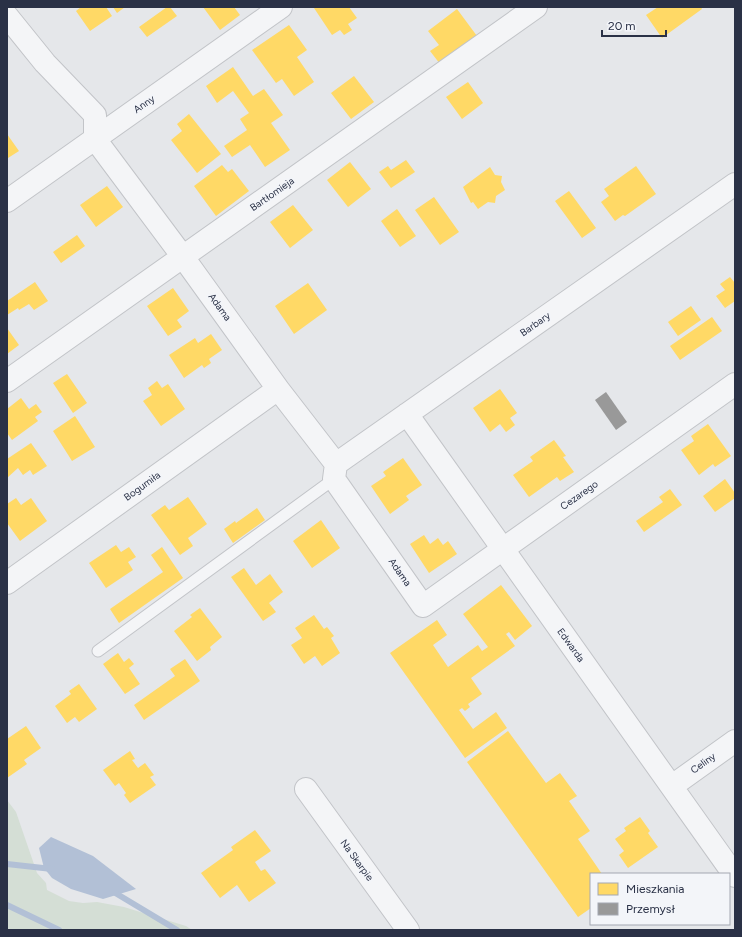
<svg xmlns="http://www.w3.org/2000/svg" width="742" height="937" viewBox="0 0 742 937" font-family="Figtree,sans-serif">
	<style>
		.green { fill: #d4ded5 }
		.water { fill: #b2c0d6 }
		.homes { fill: #ffd966 }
		.industry { fill: #999 }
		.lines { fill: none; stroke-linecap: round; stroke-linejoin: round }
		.stream { stroke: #b2c0d6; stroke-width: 6 }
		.service-casing { stroke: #c2c4c8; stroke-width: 13 }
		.minor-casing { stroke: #c2c4c8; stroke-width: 24 }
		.service { stroke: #f4f5f7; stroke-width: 11 }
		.minor { stroke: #f4f5f7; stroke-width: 22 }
		.labels { text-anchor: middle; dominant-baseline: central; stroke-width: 4; stroke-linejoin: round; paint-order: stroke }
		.street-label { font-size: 10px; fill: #2a3146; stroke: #f3f5f9 }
	</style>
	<rect width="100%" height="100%" fill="#e5e7ea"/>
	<path class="green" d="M 7,800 L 16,812 L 37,873 L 46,883 L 47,890 L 69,901 L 83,903 L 97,902 L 124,907 L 186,926 L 192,930 L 7,930 Z"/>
	<path class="water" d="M 51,837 L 93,856 L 136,889 L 103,899 L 71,889 L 52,878 L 44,868 L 39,848 Z"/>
	<path class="homes" d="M 81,7 L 106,7 L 112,16 L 90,31 L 76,11 Z
		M 113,7 L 125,7 L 117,13 Z
		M 167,7 L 170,7 L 177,16 L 147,37 L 139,27 Z
		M 203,7 L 234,7 L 240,15 L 220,30 Z
		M 316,7 L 349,7 L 357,18 L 348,24 L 352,30 L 344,35 L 340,30 L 332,35 L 314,8 Z
		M 658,7 L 701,7 L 702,9 L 662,38 L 646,15 Z
		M 457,9 L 477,36 L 440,64 L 430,51 L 439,45 L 428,31 Z
		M 289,25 L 307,50 L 297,57 L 314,82 L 294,96 L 282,79 L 276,83 L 252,50 Z
		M 233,67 L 253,96 L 264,89 L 283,115 L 271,123 L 290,150 L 265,167 L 250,145 L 232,157 L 224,146 L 247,130 L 240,119 L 249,113 L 233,91 L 217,103 L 206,86 Z
		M 354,76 L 374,102 L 351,119 L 331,93 Z
		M 468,82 L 483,103 L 462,119 L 446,97 Z
		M 189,114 L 221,154 L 197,173 L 171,140 L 182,131 L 177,124 Z
		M 7,134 L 19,151 L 8,158 L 7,157 Z
		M 406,160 L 415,172 L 391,188 L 379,172 L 388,166 L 391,170 Z
		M 350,162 L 371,189 L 348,207 L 327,180 Z
		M 222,165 L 228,172 L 232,169 L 249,191 L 216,216 L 194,186 Z
		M 636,166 L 656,194 L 625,216 L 623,215 L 615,221 L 601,202 L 609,196 L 604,189 Z
		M 490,167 L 495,175 L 502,176 L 501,182 L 505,190 L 496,196 L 495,203 L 488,202 L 478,209 L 473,202 L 471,203 L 463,187 Z
		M 107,186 L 123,207 L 96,227 L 80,205 Z
		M 569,191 L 596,228 L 582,238 L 555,201 Z
		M 434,197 L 459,232 L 440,245 L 415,210 Z
		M 293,205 L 313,230 L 290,248 L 270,222 Z
		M 397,209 L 416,236 L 400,247 L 381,221 Z
		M 77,235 L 85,246 L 61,263 L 53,252 Z
		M 730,277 L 735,283 L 735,301 L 725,308 L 716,296 L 725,290 L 720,284 Z
		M 35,282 L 48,301 L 34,310 L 29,304 L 19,310 L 18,308 L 7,315 L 7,301 Z
		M 308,283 L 327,310 L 294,334 L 275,306 Z
		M 173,288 L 189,311 L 177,320 L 182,327 L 168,336 L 147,306 Z
		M 691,306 L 701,320 L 678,336 L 668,322 Z
		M 712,317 L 722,331 L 680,360 L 670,346 Z
		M 7,328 L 19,345 L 7,354 Z
		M 211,334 L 222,350 L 209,359 L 211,363 L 204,368 L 202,365 L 184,378 L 169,355 L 195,338 L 198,343 Z
		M 67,374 L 87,403 L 73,413 L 53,383 Z
		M 157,381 L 162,388 L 168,384 L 185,409 L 161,426 L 143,401 L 152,395 L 148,388 Z
		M 500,389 L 517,413 L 510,418 L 515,425 L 506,432 L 500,424 L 490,432 L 473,408 Z
		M 21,398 L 29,409 L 36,404 L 42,412 L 35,417 L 38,421 L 12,440 L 7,433 L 7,409 Z
		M 75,416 L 95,447 L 72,461 L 53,431 Z
		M 708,424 L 731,456 L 715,467 L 713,464 L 699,475 L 681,450 L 694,441 L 691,436 Z
		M 554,440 L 566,456 L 563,457 L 574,472 L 560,481 L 557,477 L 529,497 L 513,475 L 533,461 L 530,457 Z
		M 31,443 L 47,466 L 33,475 L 30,470 L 23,475 L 18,468 L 7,478 L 7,459 Z
		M 403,458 L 422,485 L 406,496 L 409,500 L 390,514 L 371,486 L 386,476 L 383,472 Z
		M 725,479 L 735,493 L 735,498 L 715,512 L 703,496 Z
		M 670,489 L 682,505 L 644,532 L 636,521 L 663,502 L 659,497 Z
		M 188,497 L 207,524 L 188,538 L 193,546 L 180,555 L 151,515 L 165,505 L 169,510 Z
		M 16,498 L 21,505 L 31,498 L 47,521 L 20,541 L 7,523 L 7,504 Z
		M 257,508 L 265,520 L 233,543 L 224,529 L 235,521 L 236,523 Z
		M 321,520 L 340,548 L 312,568 L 293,541 Z
		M 424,535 L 430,544 L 438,538 L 443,545 L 448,541 L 457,554 L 429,573 L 410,544 Z
		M 116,545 L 121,552 L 129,547 L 136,557 L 128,562 L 133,570 L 106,588 L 89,563 Z
		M 162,547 L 183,578 L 119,623 L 110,609 L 163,572 L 151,555 Z
		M 244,568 L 256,585 L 270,574 L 283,592 L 269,603 L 276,612 L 263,621 L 231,577 Z
		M 501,585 L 532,626 L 515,640 L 509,632 L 506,634 L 515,646 L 471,678 L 482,694 L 468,704 L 470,707 L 465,711 L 462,708 L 459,710 L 473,729 L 496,712 L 507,728 L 465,758 L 390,653 L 437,620 L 447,635 L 433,645 L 448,667 L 478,645 L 482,651 L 488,647 L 463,614 Z
		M 200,608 L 222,637 L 210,647 L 211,650 L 197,661 L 174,631 L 192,617 L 190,615 Z
		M 314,615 L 324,629 L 327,627 L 334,636 L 331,638 L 340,653 L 322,666 L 315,656 L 304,664 L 291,645 L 302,638 L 295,628 Z
		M 118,653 L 124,662 L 129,658 L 134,664 L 129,668 L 140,684 L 125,694 L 103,664 Z
		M 185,659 L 200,681 L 144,720 L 134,705 L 175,676 L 170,669 Z
		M 79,684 L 97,709 L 79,722 L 75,717 L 67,723 L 55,706 L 71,694 L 69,691 Z
		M 26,726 L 41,748 L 24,760 L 27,764 L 7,778 L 7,739 Z
		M 508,731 L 546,783 L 560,773 L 577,796 L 569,801 L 590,831 L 578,839 L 602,874 L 591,874 L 591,908 L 578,917 L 467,762 Z
		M 130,751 L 135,759 L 132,760 L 138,768 L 145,763 L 154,775 L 150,777 L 156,785 L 130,803 L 124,795 L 126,793 L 119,783 L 115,786 L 103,770 Z
		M 640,817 L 650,831 L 648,833 L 658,847 L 628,868 L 619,855 L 624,851 L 615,839 L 626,831 L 624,828 Z
		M 255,830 L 271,851 L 255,862 L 261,871 L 265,869 L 276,883 L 249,902 L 237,885 L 220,898 L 201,873 L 233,850 L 231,847 Z"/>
	<path class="industry" d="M 606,392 L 627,422 L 616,430 L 595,400 Z"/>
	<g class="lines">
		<path class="stream" d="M 7,864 L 52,869
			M 112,891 L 177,930
			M 7,905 L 59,930"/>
		<defs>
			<path id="service" d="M 98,651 L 334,479"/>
			<path id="minor" d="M 7,16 L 45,63 L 95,115 L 95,139 L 183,257 L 278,389 L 336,464 L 334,479 L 423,606 L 735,384
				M 7,201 L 281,7
				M 7,381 L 536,7
				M 407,414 L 735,876
				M 336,464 L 735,184
				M 7,583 L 278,389
				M 672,786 L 735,741
				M 306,789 L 408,930"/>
		</defs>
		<use href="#service" class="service-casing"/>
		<use href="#minor" class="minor-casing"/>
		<use href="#service" class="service"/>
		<use href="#minor" class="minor"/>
	</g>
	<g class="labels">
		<g class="street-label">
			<text transform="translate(144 104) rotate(-35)">Anny</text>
			<text transform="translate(272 194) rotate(-35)">Bartłomieja</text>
			<text transform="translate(220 307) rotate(54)">Adama</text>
			<text transform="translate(535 324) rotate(-35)">Barbary</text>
			<text transform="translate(142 486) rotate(-36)">Bogumiła</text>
			<text transform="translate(579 495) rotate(-35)">Cezarego</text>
			<text transform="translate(400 572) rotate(55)">Adama</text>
			<text transform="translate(571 645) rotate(54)">Edwarda</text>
			<text transform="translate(703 763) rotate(-36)">Celiny</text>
			<text transform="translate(357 860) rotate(54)">Na Skarpie</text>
		</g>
	</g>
	<rect width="742" height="937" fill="none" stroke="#2a3146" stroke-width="16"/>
	<rect x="590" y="873" width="140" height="52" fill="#f3f5f9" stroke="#a3a7b1"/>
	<rect x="598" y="883" width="20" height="12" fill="#ffd966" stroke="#a3a7b1"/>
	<text x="626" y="893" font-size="12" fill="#2a3146">Mieszkania</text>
	<rect x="598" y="903" width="20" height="12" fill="#999999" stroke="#a3a7b1"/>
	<text x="626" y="913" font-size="12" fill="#2a3146">Przemysł</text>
	<path d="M602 30v6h64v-6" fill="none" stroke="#2a3146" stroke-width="2"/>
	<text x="608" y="30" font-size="12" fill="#2a3146" stroke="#f3f5f9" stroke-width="3" paint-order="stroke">20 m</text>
</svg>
